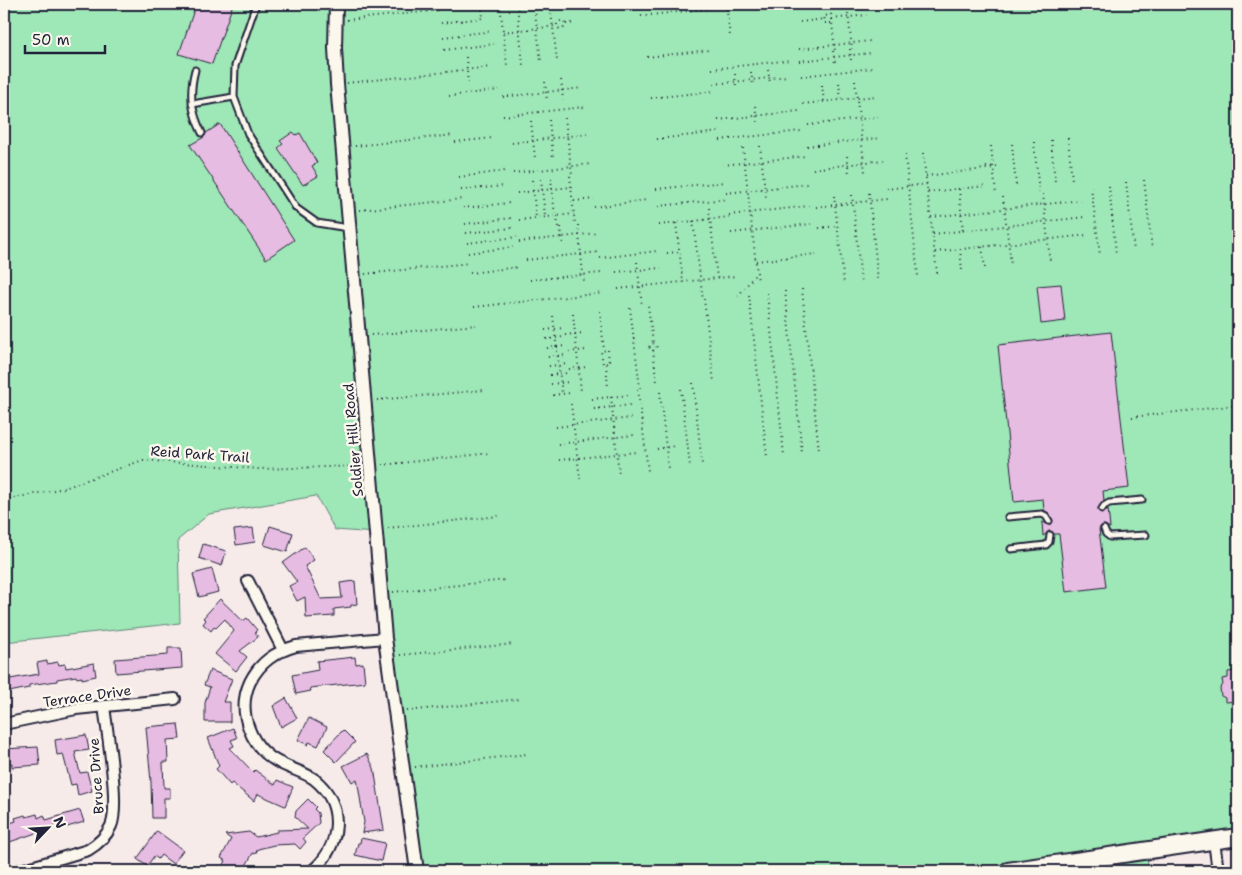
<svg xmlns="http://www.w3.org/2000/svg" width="1242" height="875" viewBox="0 0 1242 875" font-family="'Shantell Sans',sans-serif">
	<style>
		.green { fill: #9ee7b6; stroke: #608478 }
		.building { fill: #e7bce2; stroke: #22223b }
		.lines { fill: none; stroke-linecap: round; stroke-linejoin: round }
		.service-casing { stroke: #22223b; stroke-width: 9 }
		.minor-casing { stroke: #22223b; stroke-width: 14 }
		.tertiary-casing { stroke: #22223b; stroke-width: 16 }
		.primary-casing { stroke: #22223b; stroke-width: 20 }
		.path { stroke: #22223b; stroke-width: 2; stroke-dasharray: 1 4; stroke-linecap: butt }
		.service { stroke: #fbf7ec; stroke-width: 5 }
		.minor { stroke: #fbf7ec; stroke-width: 10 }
		.tertiary { stroke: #fbf7ec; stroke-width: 12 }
		.primary { stroke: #fbf7ec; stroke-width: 16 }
		.labels { text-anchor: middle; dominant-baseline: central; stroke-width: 5; stroke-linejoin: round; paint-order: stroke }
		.street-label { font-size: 14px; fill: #22223b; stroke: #fbf7ec }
	</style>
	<rect width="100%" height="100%" fill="#f7ebea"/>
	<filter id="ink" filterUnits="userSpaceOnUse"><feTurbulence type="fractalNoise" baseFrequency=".02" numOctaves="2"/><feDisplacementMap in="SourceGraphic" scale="10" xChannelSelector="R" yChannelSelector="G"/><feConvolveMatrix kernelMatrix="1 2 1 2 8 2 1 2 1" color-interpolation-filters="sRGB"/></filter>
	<g filter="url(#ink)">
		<path class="green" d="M 4,4 L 1238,4 L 1238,837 L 1146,851 L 1149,871 L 1088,871 L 1086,859 L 1008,871 L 417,871 L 376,533 L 335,530 L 316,496 L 209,514 L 178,540 L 180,623 L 4,642 Z"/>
		<path class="building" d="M 196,4 L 233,4 L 212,64 L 179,54 Z
			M 220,124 L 294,240 L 266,259 L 190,145 L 204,137 L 206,133 Z
			M 293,132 L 296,135 L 300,133 L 317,163 L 312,166 L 318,176 L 303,185 L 278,148 L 283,144 L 280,141 Z
			M 1061,284 L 1065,321 L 1041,324 L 1037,286 Z
			M 1111,332 L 1129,488 L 1103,491 L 1104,501 L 1098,508 L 1098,511 L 1102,513 L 1108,509 L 1110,528 L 1104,525 L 1101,526 L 1099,529 L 1106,587 L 1066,592 L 1059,534 L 1054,534 L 1050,531 L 1043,536 L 1042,522 L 1050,525 L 1053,521 L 1050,514 L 1044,510 L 1043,499 L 1014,502 L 998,345 Z
			M 270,526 L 293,533 L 287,552 L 264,545 Z
			M 253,528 L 255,542 L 236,545 L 234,530 Z
			M 203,544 L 226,551 L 222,566 L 199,558 Z
			M 305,547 L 314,560 L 305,566 L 321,599 L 342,598 L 340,583 L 355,581 L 357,604 L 351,605 L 351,607 L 334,609 L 334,616 L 306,618 L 305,597 L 297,601 L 289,586 L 297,582 L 283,563 Z
			M 212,569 L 218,592 L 199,597 L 193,574 Z
			M 220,599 L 243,621 L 247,618 L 257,630 L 255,632 L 258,637 L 240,651 L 247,657 L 236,671 L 215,654 L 234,631 L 225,619 L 216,628 L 214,627 L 211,631 L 203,624 L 206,620 L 203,618 Z
			M 168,648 L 181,648 L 182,668 L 116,673 L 115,659 L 168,655 Z
			M 355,657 L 356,664 L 363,663 L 365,682 L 310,688 L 311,691 L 296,694 L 292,675 L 318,670 L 317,661 Z
			M 47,661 L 47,664 L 58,662 L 59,665 L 65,664 L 66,668 L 94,663 L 96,676 L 82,679 L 82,677 L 77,678 L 76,676 L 57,679 L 57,681 L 29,685 L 29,688 L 4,693 L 4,680 L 39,674 L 37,663 Z
			M 210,670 L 232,679 L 223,702 L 230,702 L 230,722 L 205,722 L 205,703 L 210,687 L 204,685 Z
			M 1236,671 L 1238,678 L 1238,701 L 1225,702 L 1225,698 L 1221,696 L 1220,688 L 1223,685 L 1222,679 L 1228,678 L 1228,672 Z
			M 286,698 L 297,718 L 281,727 L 273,706 Z
			M 309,718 L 327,727 L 318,746 L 309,742 L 308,745 L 298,740 Z
			M 178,724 L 180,739 L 167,740 L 168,762 L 163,762 L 164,788 L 170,788 L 170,798 L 164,798 L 164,818 L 152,818 L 151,782 L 146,727 Z
			M 233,728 L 237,738 L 231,740 L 234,746 L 230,748 L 253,772 L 255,770 L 275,785 L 277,780 L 293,787 L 285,806 L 258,794 L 254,801 L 232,783 L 230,785 L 216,769 L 219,766 L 208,738 Z
			M 343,730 L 355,742 L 336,762 L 324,750 Z
			M 86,735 L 89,750 L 75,752 L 80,773 L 87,772 L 92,791 L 78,795 L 76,784 L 71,785 L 63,754 L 57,755 L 55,740 Z
			M 38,747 L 40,765 L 12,767 L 12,763 L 4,764 L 4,749 Z
			M 367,754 L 374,768 L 384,830 L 362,833 L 364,822 L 357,779 L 352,782 L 343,766 Z
			M 308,799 L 316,807 L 314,809 L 318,813 L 319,823 L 303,838 L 306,842 L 300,849 L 295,844 L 274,845 L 258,849 L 255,854 L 253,853 L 243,871 L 225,871 L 227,868 L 223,866 L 226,861 L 221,858 L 231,839 L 225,835 L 249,832 L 256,837 L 277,832 L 277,830 L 308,829 L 295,817 L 296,811 Z
			M 80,810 L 84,822 L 57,830 L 56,826 L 4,844 L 4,825 L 16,821 L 15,818 L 25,815 L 26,817 L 37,814 L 38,818 L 44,815 L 46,820 Z
			M 157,831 L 183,850 L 173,864 L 161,855 L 158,859 L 154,856 L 147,866 L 137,859 Z
			M 361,838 L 385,843 L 381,861 L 355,855 L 358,843 L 360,843 Z"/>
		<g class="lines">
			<defs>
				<path id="service" d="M 256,4 L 235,66 L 234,97 L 248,134 L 296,208 L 317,223 L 348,228
					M 195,70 C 189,93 191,111 202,133
					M 192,104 L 234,97
					M 1102,509 L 1104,506 L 1109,503 L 1142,500
					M 1008,517 L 1042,514 L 1046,516 L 1049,521
					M 1104,529 L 1106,534 L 1110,537 L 1146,535
					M 1011,549 L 1046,545 L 1049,542 L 1050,535"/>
				<path id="minor" d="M 248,581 L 283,650
					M 4,724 L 76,709 L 175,699
					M 1214,841 L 1218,871
					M 18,871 L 88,850 C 98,844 106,837 111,826 C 120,806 107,731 104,706
					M 312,871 C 341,847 346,804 314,779 C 304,772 291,769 280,763 C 251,749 236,712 250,682 C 260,662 275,652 296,646 L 385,638"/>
				<path id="tertiary" d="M 336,4 L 335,48 L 337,84 L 385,638 L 417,871"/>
				<path id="primary" d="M 1008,871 L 1238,837"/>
			</defs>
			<use href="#service" class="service-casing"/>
			<use href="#minor" class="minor-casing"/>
			<use href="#tertiary" class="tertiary-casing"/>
			<use href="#primary" class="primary-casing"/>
			<path class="path" d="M 500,4 L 507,66
				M 517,4 L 523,65
				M 534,4 L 541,62
				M 550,4 L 557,60
				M 726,4 L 730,36
				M 830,4 L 835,51
				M 847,4 L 852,49
				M 641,16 L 752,4
				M 832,19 L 867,15
				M 347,20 L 440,10
				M557 25a4 4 0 1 1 8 0a4 4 0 1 1-8 0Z
				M 800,22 L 825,19
				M 441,23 L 483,18 L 482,9
				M 831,23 L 825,23 L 824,16 L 831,15
				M 566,24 L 575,23
				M 503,32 L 557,26
				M 443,37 L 492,31
				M 799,49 L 870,41
				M 850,49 L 851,60
				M 444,50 L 494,44
				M 833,51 L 835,63
				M 466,57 L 468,85
				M 647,57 L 710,50
				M 799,61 L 871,53
				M 712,69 L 791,60
				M 768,70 L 770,83
				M 751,72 L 753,85
				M 735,74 L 736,87
				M 801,76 L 873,68
				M 561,80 L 563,100
				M 855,81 L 865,172
				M 545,82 L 547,101
				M 347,83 L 491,67
				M 839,83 L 841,100
				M 714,84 L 788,76
				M 822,85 L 824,102
				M 449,96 L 499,90
				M 503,97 L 582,88
				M 651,98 L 715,91
				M 803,104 L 876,96
				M 755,106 L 758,125
				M 503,116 L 584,107
				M 565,118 L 572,175
				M 549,120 L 553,157
				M 718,120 L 799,111
				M 531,121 L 535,158
				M 808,125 L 878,117
				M 1068,138 L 1072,180
				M 657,139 L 720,132
				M 720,140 L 801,131
				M 1051,140 L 1055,182
				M 455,142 L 493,138
				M 1034,142 L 1039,192
				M 512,143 L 587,134
				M 1012,144 L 1016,186
				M 355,146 L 454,135
				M 760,146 L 766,199
				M 807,146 L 881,138
				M 991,146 L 996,194
				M 743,148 L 758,282
				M 923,153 L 937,273
				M 905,155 L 918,276
				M 847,156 L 849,174
				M 723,165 L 806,156
				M 986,167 L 1000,166
				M 813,169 L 883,160
				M 513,173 L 590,164
				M 570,176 L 575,225
				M 926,176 L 993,168
				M 459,177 L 505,171
				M 551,178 L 555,216
				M 541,179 L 545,216
				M 532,180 L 536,218
				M 1144,180 L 1152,249
				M 1126,182 L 1134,251
				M 1109,186 L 1116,253
				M 1091,187 L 1100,255
				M 656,189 L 725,182
				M 886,189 L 927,184
				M 959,189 L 963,231
				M 461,190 L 505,186
				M 928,192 L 987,186
				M 517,193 L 571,187
				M 726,193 L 807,184
				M 869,193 L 878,280
				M 1043,194 L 1050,261
				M 852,195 L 861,282
				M 834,196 L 844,284
				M 1003,197 L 1011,265
				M 574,201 L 594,199
				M 658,206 L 727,199
				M 594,207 L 647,200
				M 816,207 L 887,199
				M 463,208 L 509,203
				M 709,208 L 717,278
				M 360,210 L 462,199
				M 729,215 L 809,206
				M 557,216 L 558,227
				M 931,217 L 1082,200
				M 519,220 L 574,214
				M 693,221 L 703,300
				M 676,223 L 683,282
				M 465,224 L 511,218
				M 578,225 L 584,283
				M 659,225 L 729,217
				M 561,227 L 563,246
				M 819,228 L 837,226
				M 466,233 L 512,228
				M 731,233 L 811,224
				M 933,234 L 1085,217
				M 519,242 L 597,233
				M 467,243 L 517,237
				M 982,247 L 985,268
				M 960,249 L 962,271
				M 935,252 L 1087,235
				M 468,253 L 513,247
				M 667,253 L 680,252
				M 600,258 L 657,251
				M 526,260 L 599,252
				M 756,261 L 816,254
				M 637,262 L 642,306
				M 616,272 L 661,268
				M 470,273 L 518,267
				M 365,274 L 469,263
				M 530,280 L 601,273
				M 618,289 L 736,276
				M 802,289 L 819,451
				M 785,291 L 802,453
				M 767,293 L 784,455
				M 749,295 L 767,457
				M 738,296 L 754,276 L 757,276
				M 704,299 L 714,382
				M 648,306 L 653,343
				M 474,307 L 603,293
				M 630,308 L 640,388
				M 600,311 L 604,350
				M 573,314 L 581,391
				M 553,316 L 562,394
				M 545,330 L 563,328
				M 371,335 L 476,325
				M 565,335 L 583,333
				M 546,339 L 563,337
				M649.5 347a3.5 3.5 0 1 1 7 0a3.5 3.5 0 1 1-7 0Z
				M 547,348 L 565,346
				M 608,350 L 609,363 L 603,364 L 601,351 Z
				M 653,350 L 657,382
				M 569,352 L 585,350
				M 548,357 L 566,355
				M 606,364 L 608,388
				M 549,366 L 567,364
				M 569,369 L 587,367
				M 550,375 L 568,373
				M 693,383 L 702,464
				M 551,384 L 569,382
				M 681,389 L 690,466
				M 638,390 L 648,471
				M 660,392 L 668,468
				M 553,395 L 570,393
				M 611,397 L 619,474
				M 592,399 L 629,395
				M 377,400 L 484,390
				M 571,404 L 580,479
				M 594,409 L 631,405
				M 1132,417 L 1238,405
				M 556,427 L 631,418
				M 558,444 L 634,435
				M 657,449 L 675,446
				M 559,460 L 636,452
				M 382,465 L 491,453
				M 4,500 L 64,488 L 143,460 L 259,469 L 360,466
				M 388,528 L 499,516
				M 393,592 L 506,580
				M 400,655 L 514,644
				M 407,711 L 520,699
				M 415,767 L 527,754"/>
			<use href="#service" class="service"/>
			<use href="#minor" class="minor"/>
			<use href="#tertiary" class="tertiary"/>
			<use href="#primary" class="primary"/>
		</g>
	</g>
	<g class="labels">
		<g class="street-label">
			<text transform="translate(353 440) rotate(-95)">Soldier Hill Road</text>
			<text transform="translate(200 454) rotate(4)">Reid Park Trail</text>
			<text transform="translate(87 696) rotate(-8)">Terrace Drive</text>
			<text transform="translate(96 776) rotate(-94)">Bruce Drive</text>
		</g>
	</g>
	<rect width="1242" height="875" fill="none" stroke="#fbf7ec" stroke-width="20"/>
	<rect x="10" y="10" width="1222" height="855" fill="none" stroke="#22223b" stroke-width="2" filter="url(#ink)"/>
	<g transform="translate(48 828) rotate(65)" stroke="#fbf7ec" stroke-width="4" paint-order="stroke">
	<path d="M0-4L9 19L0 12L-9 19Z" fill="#22223b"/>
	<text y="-8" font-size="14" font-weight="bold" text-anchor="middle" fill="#22223b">N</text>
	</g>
	<path d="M25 45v8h80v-8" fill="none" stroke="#22223b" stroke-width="2.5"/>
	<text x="32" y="45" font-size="15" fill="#22223b" stroke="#fbf7ec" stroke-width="4" paint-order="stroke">50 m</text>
</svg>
